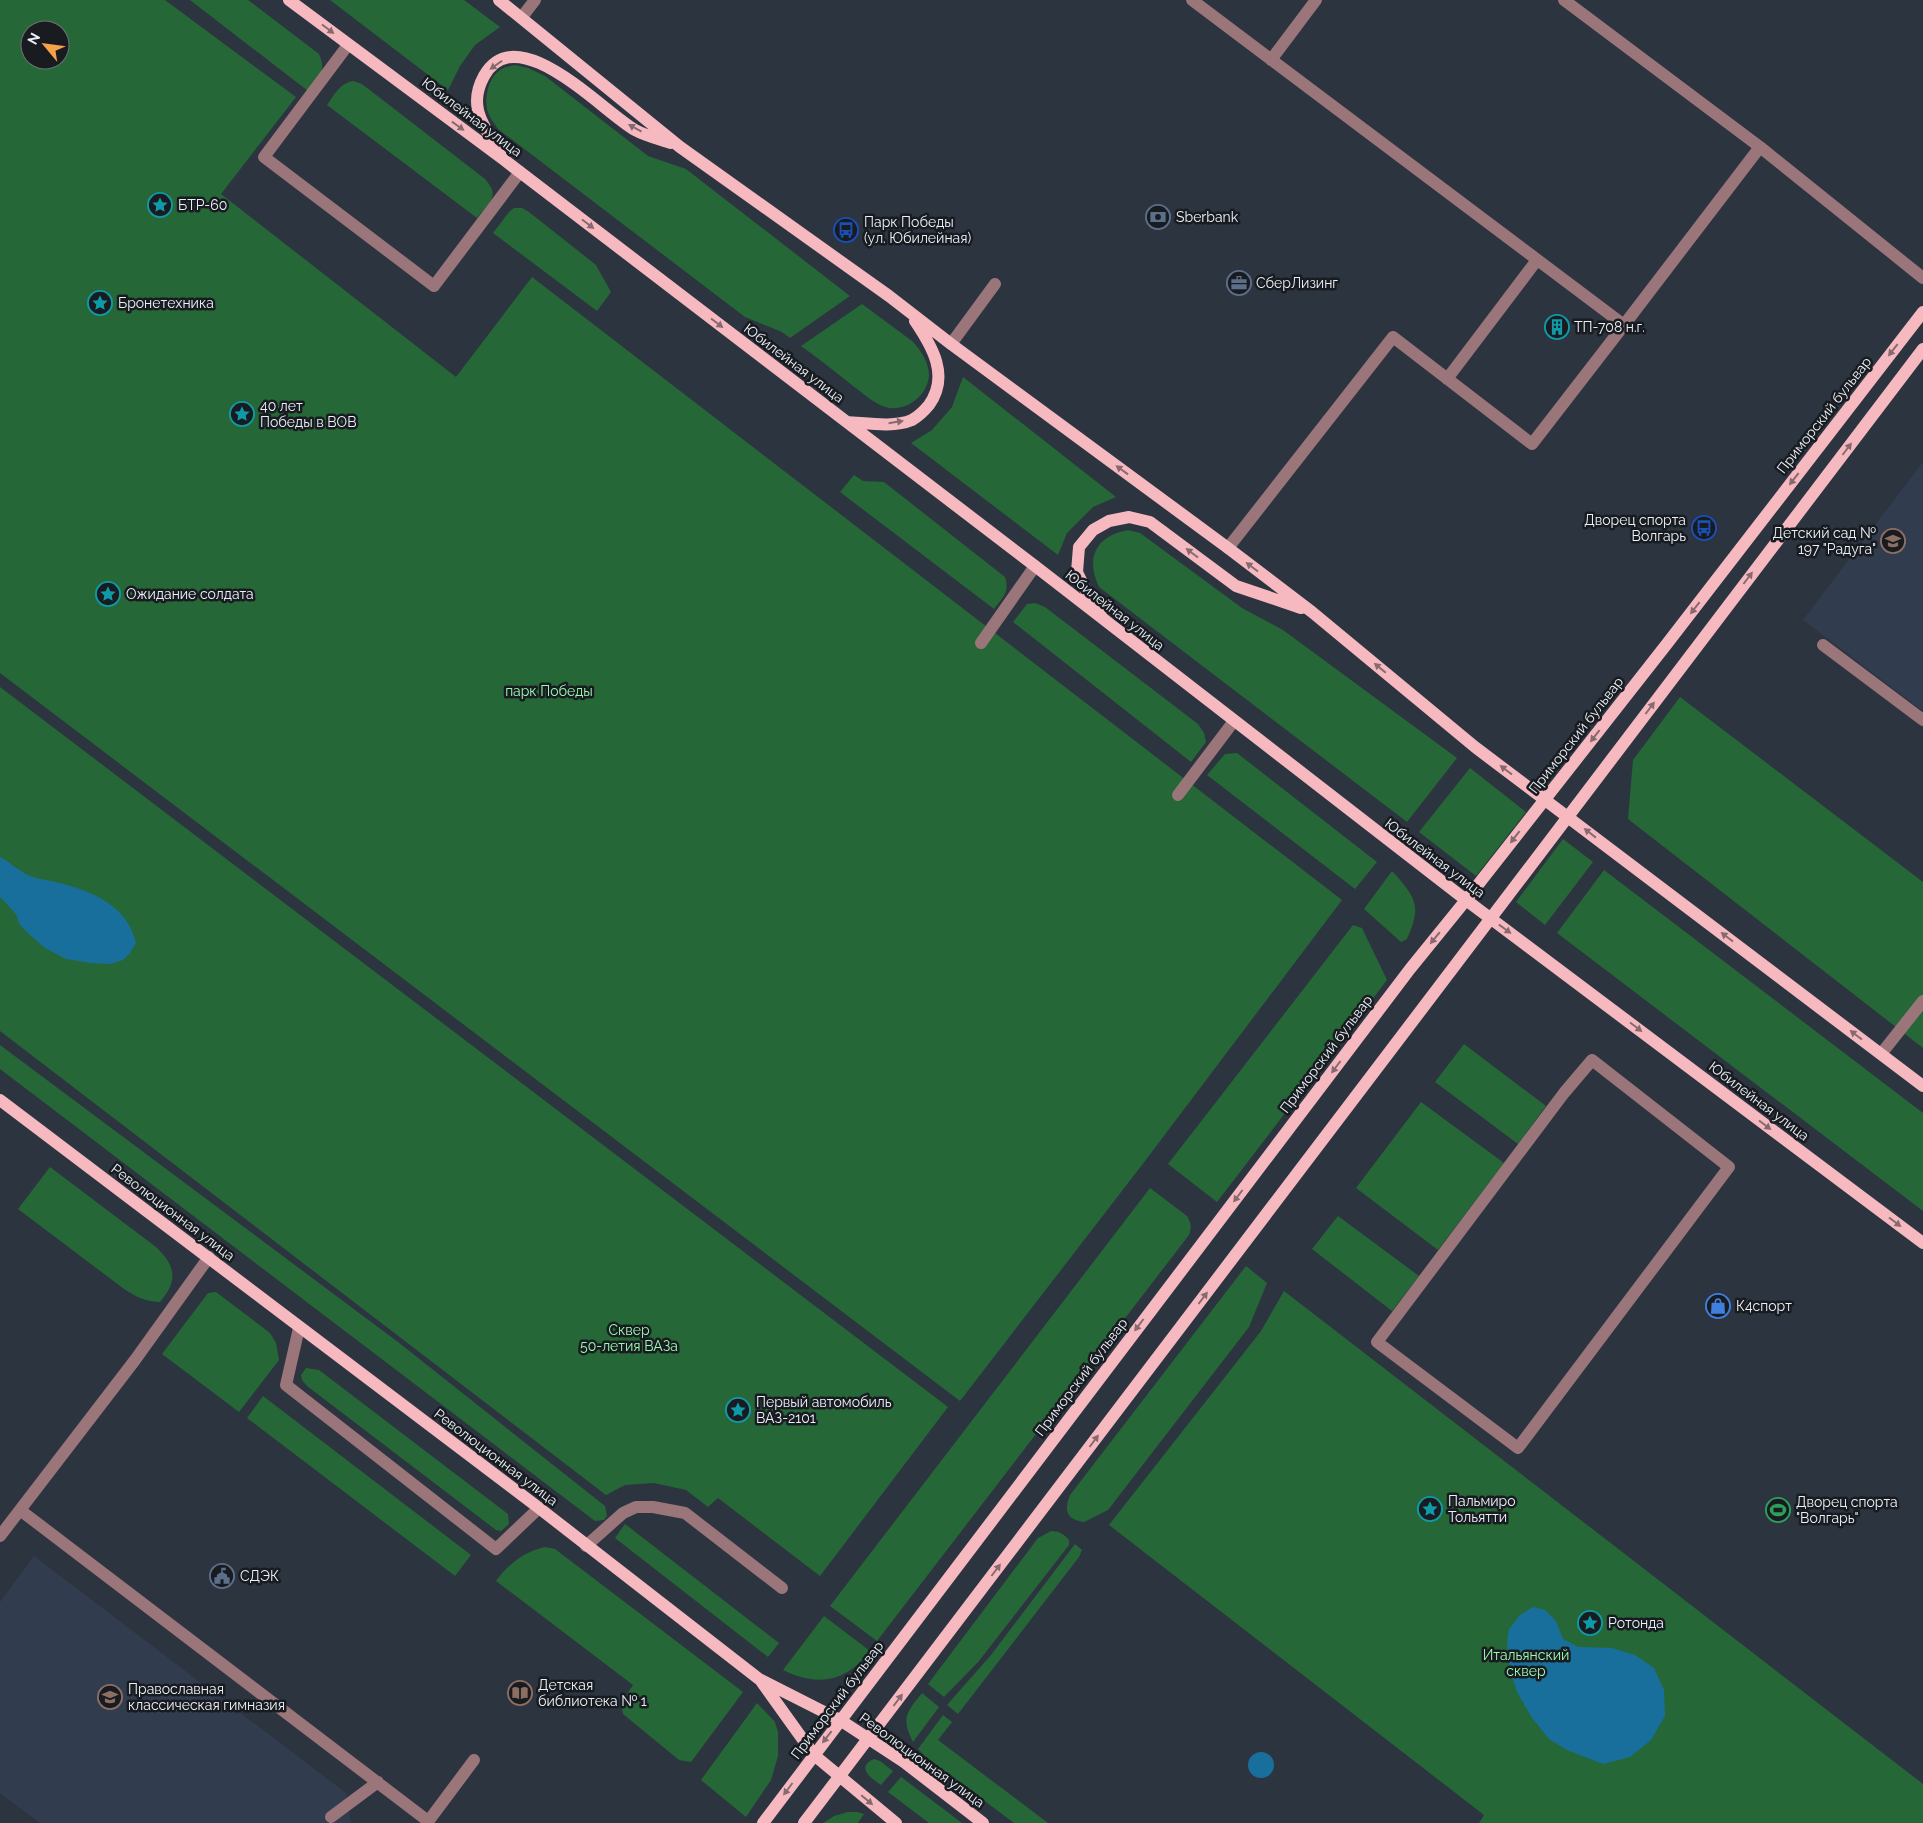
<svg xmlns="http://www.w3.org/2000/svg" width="1923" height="1823" viewBox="0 0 1923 1823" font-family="Raleway,sans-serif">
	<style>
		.built { fill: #313d4e }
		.green { fill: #266737; fill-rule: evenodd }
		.water { fill: #196f9c }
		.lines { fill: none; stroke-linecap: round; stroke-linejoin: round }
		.minor { stroke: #9a7579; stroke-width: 12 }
		.major { stroke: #f6b9c0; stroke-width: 12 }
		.oneway { fill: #876a70 }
		.labels { text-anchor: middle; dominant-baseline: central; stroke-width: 5; stroke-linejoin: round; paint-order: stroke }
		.street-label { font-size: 14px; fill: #ecf1f9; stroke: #181c21 }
		.poi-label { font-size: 14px; fill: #ecf1f9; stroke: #181c21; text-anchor: start }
		.park-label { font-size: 14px; fill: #9cf9af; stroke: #181c21 }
	</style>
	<rect width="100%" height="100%" fill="#2c3440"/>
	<path class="built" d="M 1923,462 L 1923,711 L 1803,620 Z
		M 34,1556 L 346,1793 L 351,1823 L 40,1823 L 0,1793 L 0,1602 Z"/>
	<path class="green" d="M 0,0 L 165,0 L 296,97 L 221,194 L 456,377 L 532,277 L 1342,900 L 1145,1161 L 960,1401 L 0,673 ZM 30,30 L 60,30 L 60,60 L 30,60 Z
		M 190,0 L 248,0 L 319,54 C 327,72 319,77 308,91 Z
		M 330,0 L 464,0 L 500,27 L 475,45 L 460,66 L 448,90 Z
		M 515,65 L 528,68 L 545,76 L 648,156 L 686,169 L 850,296 L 790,338 L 782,332 L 745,317 L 498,129 C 495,124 491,120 489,115 C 483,102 487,79 500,70 C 504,67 510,66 515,65 Z
		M 353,81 L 362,84 L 485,179 C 501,197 489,202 477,218 L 327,105 C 334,95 340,83 353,81 Z
		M 514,208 L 522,208 L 529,212 L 596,265 L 611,292 L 597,311 L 493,233 L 509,212 Z
		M 862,304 L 912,341 C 921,350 929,363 929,375 C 928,396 905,413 885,407 C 873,403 863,393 853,386 C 836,372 819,359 801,346 Z
		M 963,377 L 1116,497 L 1093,507 L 1067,533 L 1058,555 L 911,443 L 932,430 L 952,407 Z
		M 854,475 L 863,481 L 884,482 L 1005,577 C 1010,592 1003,597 994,609 L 840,492 Z
		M 1128,530 L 1140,533 L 1242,608 L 1283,630 L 1457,758 L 1407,822 L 1099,587 C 1085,558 1096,536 1128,530 Z
		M 1035,603 L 1045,607 L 1198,724 L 1204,733 L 1206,742 L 1191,762 L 1013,622 L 1027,604 Z
		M 0,687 L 948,1407 L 820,1576 L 718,1498 L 708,1507 L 686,1490 L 654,1483 L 625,1485 L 606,1495 L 0,1031 Z
		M 1680,697 L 1923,882 L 1923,1048 L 1628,819 L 1633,760 Z
		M 1237,753 L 1377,862 L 1355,889 L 1207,775 L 1225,754 Z
		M 1470,768 L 1526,812 L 1476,876 L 1419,832 Z
		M 1563,839 L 1593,862 L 1545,925 L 1516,902 Z
		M 1604,870 L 1923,1113 L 1923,1211 L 1557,933 Z
		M 1392,871 C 1416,897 1422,906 1407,939 L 1401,942 L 1364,909 Z
		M 1353,925 L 1362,928 L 1387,980 L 1217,1202 L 1168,1164 Z
		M 1464,1044 L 1546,1106 L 1518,1144 L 1435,1082 Z
		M 0,1045 L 398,1342 L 605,1506 L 607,1516 L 604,1520 L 595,1521 L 0,1069 Z
		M 1421,1102 L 1504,1163 L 1438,1250 L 1356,1188 Z
		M 50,1167 L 156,1247 C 175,1265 179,1280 160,1302 C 146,1302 137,1297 124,1289 L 18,1209 Z
		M 1150,1188 L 1187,1216 C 1191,1223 1192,1227 1189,1235 L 877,1641 L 830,1606 Z
		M 1338,1216 L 1419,1276 L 1392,1311 L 1312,1249 Z
		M 1246,1266 L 1267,1283 L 1249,1327 L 1108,1510 L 1084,1522 C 1066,1520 1064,1510 1070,1495 Z
		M 1284,1291 L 1923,1784 L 1923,1823 L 1479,1823 L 1484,1815 L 1109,1525 L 1261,1331 Z
		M 216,1292 L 270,1333 L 276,1343 L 279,1360 L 239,1412 L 162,1354 L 208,1293 Z
		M 306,1368 L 319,1370 L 508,1514 L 509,1524 L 501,1531 L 496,1530 L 307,1386 L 302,1380 L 301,1375 Z
		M 263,1396 L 471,1555 L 455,1576 L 247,1418 Z
		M 625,1524 L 779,1643 L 768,1657 L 615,1538 Z
		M 1051,1531 C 1059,1531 1064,1534 1069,1540 L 1069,1545 L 979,1661 L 944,1697 L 928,1684 L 1038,1538 Z
		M 1075,1544 L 1082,1550 L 1079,1557 L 958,1714 L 947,1705 L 991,1655 Z
		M 545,1547 L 555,1549 L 743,1692 L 691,1762 L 679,1760 L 623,1714 L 621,1703 L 633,1685 L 496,1581 C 509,1564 523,1552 545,1547 Z
		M 824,1616 L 870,1651 C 847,1682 817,1687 783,1670 Z
		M 922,1693 L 939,1707 L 913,1742 C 901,1718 906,1713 922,1693 Z
		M 757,1703 L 775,1722 L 778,1732 L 778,1756 L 771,1780 L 746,1817 L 701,1780 Z
		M 943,1715 L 952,1722 L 938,1740 L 1048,1823 L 1014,1823 L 925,1756 L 918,1749 Z
		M 874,1759 L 880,1761 L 893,1771 L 881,1785 C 872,1779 855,1767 874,1759 Z
		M 901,1777 L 962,1823 L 929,1823 L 888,1792 Z
		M 848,1812 L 857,1812 L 864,1814 L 858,1823 L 823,1823 L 834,1816 Z"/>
	<path class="water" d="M 0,857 C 12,863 20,873 33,877 C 41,880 50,880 59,883 C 92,891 128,906 136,943 L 130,953 L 123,960 L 110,964 L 91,963 L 66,959 L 45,948 L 30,935 L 20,925 L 16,914 L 0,897 Z
		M 1533,1607 L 1545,1610 L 1556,1621 L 1563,1639 L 1578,1647 L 1612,1648 L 1635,1655 L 1654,1668 L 1664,1690 L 1665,1716 L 1651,1740 L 1630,1757 L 1603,1764 L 1567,1750 L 1549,1739 L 1532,1718 L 1517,1692 L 1510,1670 L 1507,1643 L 1509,1629 L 1520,1615 Z
		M1248 1765a13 13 0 1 1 26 0a13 13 0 1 1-26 0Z"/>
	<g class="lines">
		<path class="minor" d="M 1192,0 L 1624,325 L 1760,147 L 1564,0
			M 522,17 L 535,0
			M 348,45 L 264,157 L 434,286 L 520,172
			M 1271,60 L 1316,0
			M 1760,147 L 1923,278
			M 951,344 L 995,284
			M 1447,379 L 1537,260
			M 1228,548 L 1393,337 L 1532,444 L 1624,325
			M 981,643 L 1035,566
			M 1823,645 L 1923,720
			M 1178,795 L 1234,721
			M 1881,1054 L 1923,1001
			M 1592,1060 L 1729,1167 L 1518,1448 L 1377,1342 L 1564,1093 Z
			M 299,1328 L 286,1385 L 496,1549 L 539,1508
			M 20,1510 L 428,1821
			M 0,1536 L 135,1360 L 209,1257
			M 586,1546 L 623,1513 L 636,1507 L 653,1507 L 685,1513 L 782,1588
			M 331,1817 L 378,1782
			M 427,1823 L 474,1760"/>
		<path class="major" d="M 289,0 L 503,159 L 1035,566 L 1466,900 L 1923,1243
			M 499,0 L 680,147 L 889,296 L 951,344 L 1228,548 L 1312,612 L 1475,747 L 1923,1086
			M 500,153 C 484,126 467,107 484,76 C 517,17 603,112 635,130 C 646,136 659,139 671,143
			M 847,422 C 867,423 893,428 912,420 C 919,416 924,411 929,405 C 950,376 932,346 915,321
			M 1101,611 L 1087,593 L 1077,572 L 1079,547 L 1093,530 L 1109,521 L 1129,517 L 1150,522 L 1236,586 L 1301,608
			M 0,1100 L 539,1508 L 759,1679 L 840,1720 L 904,1762 L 983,1823
			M 761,1681 L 814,1755 L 896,1823
			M 763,1823 L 1410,969 L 1466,900 L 1666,645 L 1923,312
			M 804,1823 L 1923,349"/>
	</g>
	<defs><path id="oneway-solid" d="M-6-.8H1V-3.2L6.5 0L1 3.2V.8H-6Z" transform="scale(1.25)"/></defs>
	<g class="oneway">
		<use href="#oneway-solid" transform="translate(328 29) rotate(37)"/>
		<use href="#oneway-solid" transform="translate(496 65) rotate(145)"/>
		<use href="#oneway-solid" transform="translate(458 126) rotate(36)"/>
		<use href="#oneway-solid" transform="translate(635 128) rotate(-151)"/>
		<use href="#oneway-solid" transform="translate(588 224) rotate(37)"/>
		<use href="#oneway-solid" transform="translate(717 323) rotate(37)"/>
		<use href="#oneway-solid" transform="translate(1893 350) rotate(128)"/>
		<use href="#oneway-solid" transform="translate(896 422) rotate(-9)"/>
		<use href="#oneway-solid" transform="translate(1847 449) rotate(-53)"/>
		<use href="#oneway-solid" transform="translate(1122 470) rotate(-144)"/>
		<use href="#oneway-solid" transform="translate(1794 479) rotate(128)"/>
		<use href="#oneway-solid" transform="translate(1192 553) rotate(-143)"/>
		<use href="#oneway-solid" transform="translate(1252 567) rotate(-143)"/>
		<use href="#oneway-solid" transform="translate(1748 578) rotate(-53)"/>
		<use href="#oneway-solid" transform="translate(1695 608) rotate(128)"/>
		<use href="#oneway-solid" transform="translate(1380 668) rotate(-140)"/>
		<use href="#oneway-solid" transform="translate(1650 708) rotate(-53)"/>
		<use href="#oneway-solid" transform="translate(1595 736) rotate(128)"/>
		<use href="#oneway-solid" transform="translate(1506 770) rotate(-143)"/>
		<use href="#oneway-solid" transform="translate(1590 833) rotate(-142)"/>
		<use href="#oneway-solid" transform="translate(1515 837) rotate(128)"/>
		<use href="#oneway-solid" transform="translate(1505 929) rotate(36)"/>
		<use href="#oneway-solid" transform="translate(1727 937) rotate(-143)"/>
		<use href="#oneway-solid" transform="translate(1435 938) rotate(130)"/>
		<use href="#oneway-solid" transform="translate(1636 1027) rotate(37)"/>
		<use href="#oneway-solid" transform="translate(1856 1035) rotate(-143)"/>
		<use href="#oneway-solid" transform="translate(1336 1067) rotate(127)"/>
		<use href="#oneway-solid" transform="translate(1765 1125) rotate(37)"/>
		<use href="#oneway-solid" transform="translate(1238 1196) rotate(127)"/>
		<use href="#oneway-solid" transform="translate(1895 1222) rotate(37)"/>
		<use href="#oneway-solid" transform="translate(1203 1298) rotate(-53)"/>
		<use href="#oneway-solid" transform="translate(1139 1325) rotate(127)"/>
		<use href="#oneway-solid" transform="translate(1094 1441) rotate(-53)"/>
		<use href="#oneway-solid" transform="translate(996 1570) rotate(-53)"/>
		<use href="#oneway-solid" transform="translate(898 1700) rotate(-53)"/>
		<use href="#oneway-solid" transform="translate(827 1737) rotate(128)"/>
		<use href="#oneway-solid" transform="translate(788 1789) rotate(127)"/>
		<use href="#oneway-solid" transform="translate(867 1800) rotate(40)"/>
	</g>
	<defs>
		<symbol id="sight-ring" viewBox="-11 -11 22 22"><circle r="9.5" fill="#181c21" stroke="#0f9aa8" stroke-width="1.5"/><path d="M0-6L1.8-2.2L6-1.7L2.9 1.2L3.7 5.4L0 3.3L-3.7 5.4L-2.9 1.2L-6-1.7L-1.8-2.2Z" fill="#0f9aa8"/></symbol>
		<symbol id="bank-ring" viewBox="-11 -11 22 22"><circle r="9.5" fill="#181c21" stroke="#5c6f8a" stroke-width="1.5"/><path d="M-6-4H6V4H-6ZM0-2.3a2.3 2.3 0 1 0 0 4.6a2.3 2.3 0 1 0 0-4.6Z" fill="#5c6f8a"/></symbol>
		<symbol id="bus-ring" viewBox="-11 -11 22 22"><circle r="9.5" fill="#181c21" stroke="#1a4fb4" stroke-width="1.5"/><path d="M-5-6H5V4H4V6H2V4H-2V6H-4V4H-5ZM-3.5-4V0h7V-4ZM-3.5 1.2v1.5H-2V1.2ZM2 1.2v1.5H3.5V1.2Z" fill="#1a4fb4"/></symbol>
		<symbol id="office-ring" viewBox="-11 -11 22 22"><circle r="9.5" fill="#181c21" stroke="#5c6f8a" stroke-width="1.5"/><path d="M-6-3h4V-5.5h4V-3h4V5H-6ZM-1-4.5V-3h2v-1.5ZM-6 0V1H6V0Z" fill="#5c6f8a"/></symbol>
		<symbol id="building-ring" viewBox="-11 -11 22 22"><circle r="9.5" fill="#181c21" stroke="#0f9aa8" stroke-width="1.5"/><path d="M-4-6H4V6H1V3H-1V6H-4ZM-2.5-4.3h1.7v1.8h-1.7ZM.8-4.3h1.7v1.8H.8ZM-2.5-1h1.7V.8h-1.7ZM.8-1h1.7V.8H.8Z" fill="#0f9aa8"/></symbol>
		<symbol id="school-ring" viewBox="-11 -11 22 22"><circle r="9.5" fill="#181c21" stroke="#8d6e63" stroke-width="1.5"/><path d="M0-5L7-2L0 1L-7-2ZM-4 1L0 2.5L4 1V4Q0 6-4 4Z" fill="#8d6e63"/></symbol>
		<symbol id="shop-ring" viewBox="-11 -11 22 22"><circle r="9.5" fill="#181c21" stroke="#3f7fe0" stroke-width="1.5"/><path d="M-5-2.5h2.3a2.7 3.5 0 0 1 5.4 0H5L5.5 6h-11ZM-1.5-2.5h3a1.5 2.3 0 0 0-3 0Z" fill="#3f7fe0"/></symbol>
		<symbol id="stadium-ring" viewBox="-11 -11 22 22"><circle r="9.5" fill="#181c21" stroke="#2e9e5b" stroke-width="1.5"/><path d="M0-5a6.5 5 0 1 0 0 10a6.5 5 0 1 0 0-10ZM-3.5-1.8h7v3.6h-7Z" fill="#2e9e5b"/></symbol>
		<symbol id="civic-ring" viewBox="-11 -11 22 22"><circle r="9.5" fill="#181c21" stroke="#5c6f8a" stroke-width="1.5"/><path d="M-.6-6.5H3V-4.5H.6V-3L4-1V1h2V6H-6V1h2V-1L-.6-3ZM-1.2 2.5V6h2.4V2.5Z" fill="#5c6f8a"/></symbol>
		<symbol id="library-ring" viewBox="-11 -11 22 22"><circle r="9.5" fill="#181c21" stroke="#8d6e63" stroke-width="1.5"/><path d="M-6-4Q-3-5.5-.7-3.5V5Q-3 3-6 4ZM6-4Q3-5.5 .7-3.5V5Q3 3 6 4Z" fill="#8d6e63"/></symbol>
	</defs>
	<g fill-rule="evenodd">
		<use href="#sight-ring" x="146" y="191" width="28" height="28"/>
		<use href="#bank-ring" x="1144" y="203" width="28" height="28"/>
		<use href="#bus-ring" x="832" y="216" width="28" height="28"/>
		<use href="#office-ring" x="1225" y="269" width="28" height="28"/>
		<use href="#sight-ring" x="86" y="289" width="28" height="28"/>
		<use href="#building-ring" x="1543" y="313" width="28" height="28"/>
		<use href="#sight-ring" x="228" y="400" width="28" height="28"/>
		<use href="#bus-ring" x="1690" y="514" width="28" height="28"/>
		<use href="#school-ring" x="1879" y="527" width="28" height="28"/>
		<use href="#sight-ring" x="94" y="580" width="28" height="28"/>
		<use href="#shop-ring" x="1704" y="1292" width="28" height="28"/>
		<use href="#sight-ring" x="724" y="1396" width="28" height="28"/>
		<use href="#sight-ring" x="1416" y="1495" width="28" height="28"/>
		<use href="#stadium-ring" x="1764" y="1496" width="28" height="28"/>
		<use href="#civic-ring" x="208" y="1562" width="28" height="28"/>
		<use href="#sight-ring" x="1576" y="1609" width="28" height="28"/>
		<use href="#library-ring" x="506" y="1679" width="28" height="28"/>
		<use href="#school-ring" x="96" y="1683" width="28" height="28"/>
	</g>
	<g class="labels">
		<g class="street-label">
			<text transform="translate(472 117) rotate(37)">Юбилейная улица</text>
			<text transform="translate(794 363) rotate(37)">Юбилейная улица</text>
			<text transform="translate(1824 415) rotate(-52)">Приморский бульвар</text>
			<text transform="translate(1115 610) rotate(38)">Юбилейная улица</text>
			<text transform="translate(1576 735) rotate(-52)">Приморский бульвар</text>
			<text transform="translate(1435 858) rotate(37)">Юбилейная улица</text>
			<text transform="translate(1326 1054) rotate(-53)">Приморский бульвар</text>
			<text transform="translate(1759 1101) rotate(37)">Юбилейная улица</text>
			<text transform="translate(173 1212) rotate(37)">Революционная улица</text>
			<text transform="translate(1081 1377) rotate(-53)">Приморский бульвар</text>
			<text transform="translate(496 1457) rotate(37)">Революционная улица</text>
			<text transform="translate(837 1700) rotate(-53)">Приморский бульвар</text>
			<text transform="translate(922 1760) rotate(36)">Революционная улица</text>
		</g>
		<g class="poi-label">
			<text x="178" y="205">БТР-60</text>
			<text x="1176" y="217">Sberbank</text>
			<text x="864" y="222">Парк Победы<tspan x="864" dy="16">(ул. Юбилейная)</tspan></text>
			<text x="1256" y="283">СберЛизинг</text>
			<text x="118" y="303">Бронетехника</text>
			<text x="1574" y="327">ТП-708 н.г.</text>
			<text x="260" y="406">40 лет<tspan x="260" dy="16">Победы в ВОВ</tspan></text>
			<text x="1686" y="520" text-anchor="end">Дворец спорта<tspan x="1686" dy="16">Волгарь</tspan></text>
			<text x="1876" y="533" text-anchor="end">Детский сад №<tspan x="1876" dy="16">197 "Радуга"</tspan></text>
			<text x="126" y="594">Ожидание солдата</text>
			<text x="1736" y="1306">К4спорт</text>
			<text x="756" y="1402">Первый автомобиль<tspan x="756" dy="16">ВАЗ-2101</tspan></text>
			<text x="1448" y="1501">Пальмиро<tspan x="1448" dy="16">Тольятти</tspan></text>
			<text x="1796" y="1502">Дворец спорта<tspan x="1796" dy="16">"Волгарь"</tspan></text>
			<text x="240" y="1576">СДЭК</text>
			<text x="1608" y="1623">Ротонда</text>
			<text x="538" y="1685">Детская<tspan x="538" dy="16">библиотека № 1</tspan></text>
			<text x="128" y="1689">Православная<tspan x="128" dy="16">классическая гимназия</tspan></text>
		</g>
		<g class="park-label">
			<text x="549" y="691">парк Победы</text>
			<text x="629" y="1330">Сквер<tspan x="629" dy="16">50-летия ВАЗа</tspan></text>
			<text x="1526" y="1655">Итальянский<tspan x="1526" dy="16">сквер</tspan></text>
		</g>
	</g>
	<g transform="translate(45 45) rotate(299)"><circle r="24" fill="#181c21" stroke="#6d7177"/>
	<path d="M0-4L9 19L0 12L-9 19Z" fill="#f7a149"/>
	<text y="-8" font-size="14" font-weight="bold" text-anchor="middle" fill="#ecf1f9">N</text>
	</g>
</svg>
